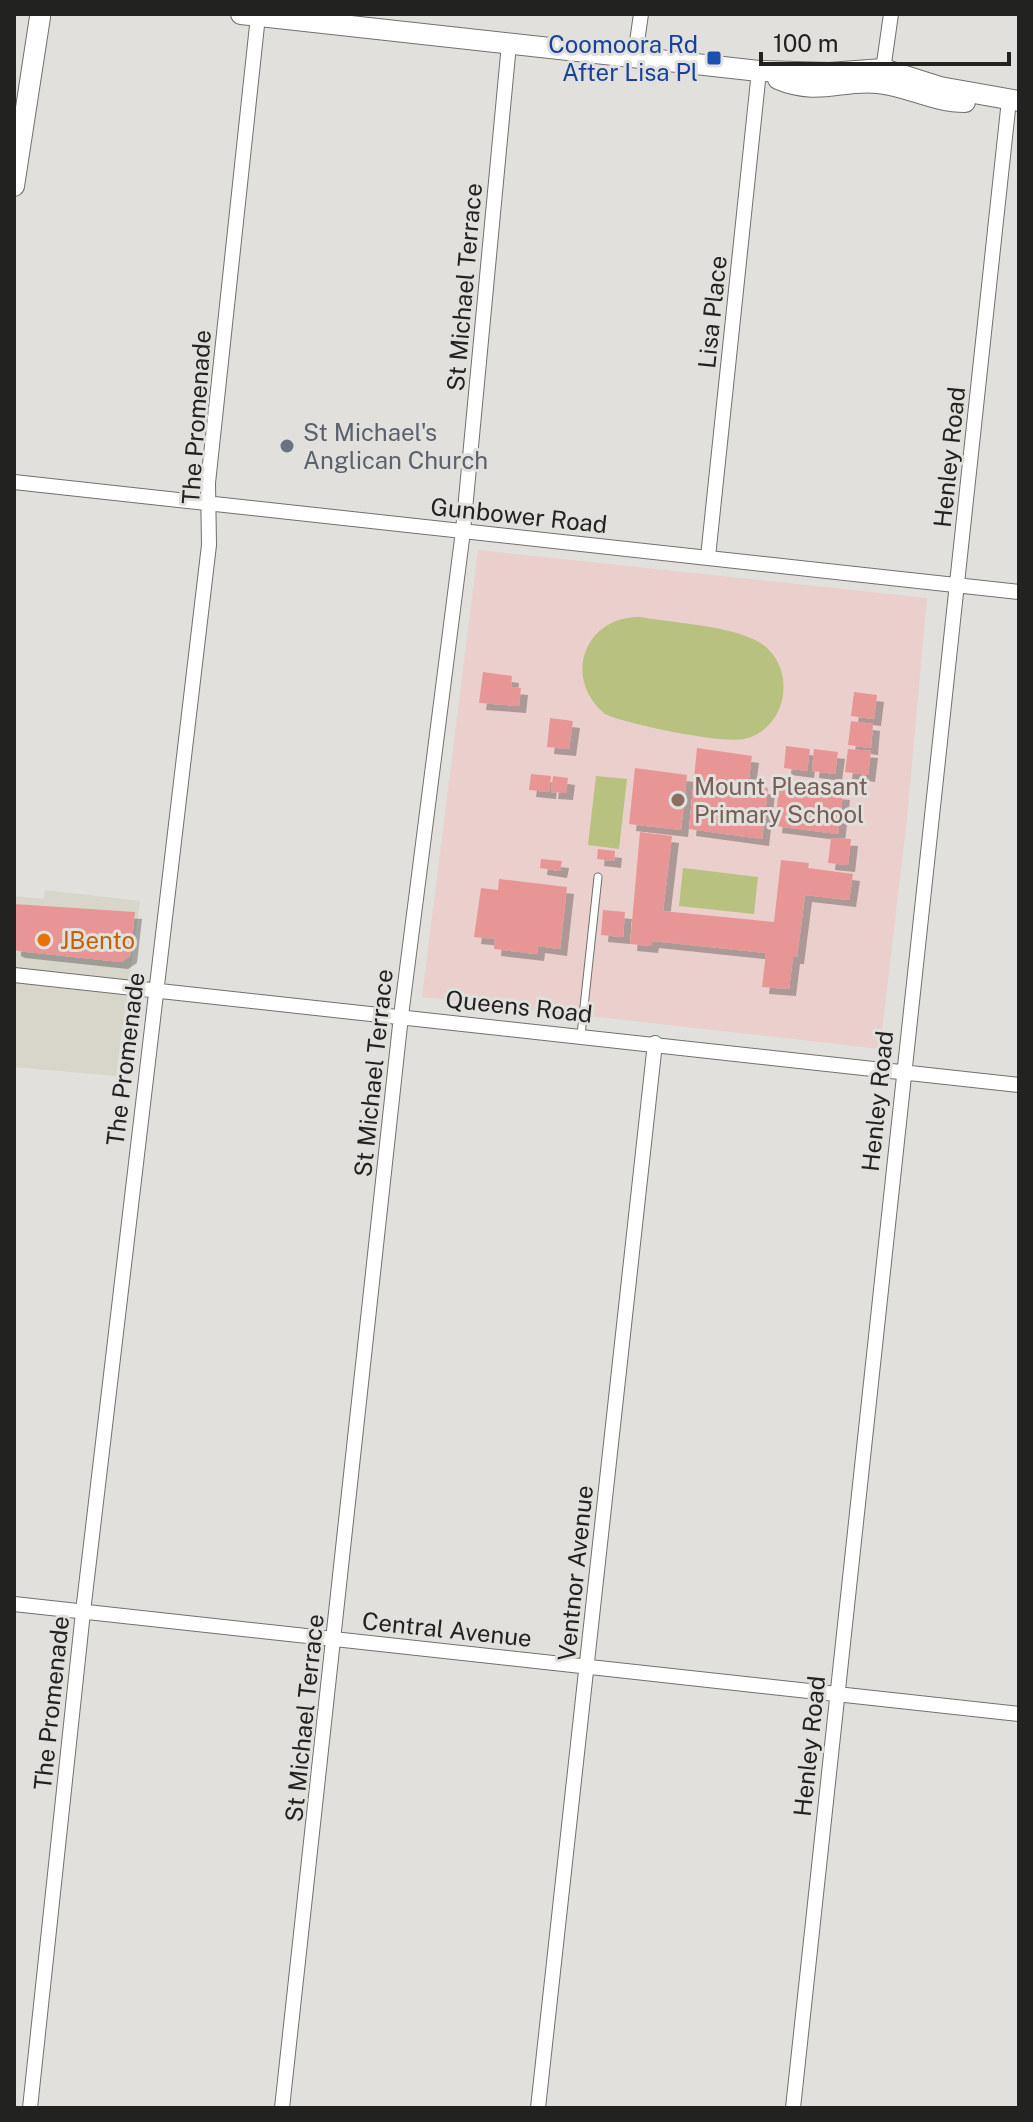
<svg xmlns="http://www.w3.org/2000/svg" width="1033" height="2122" viewBox="0 0 1033 2122" font-family="'Public Sans',sans-serif">
	<style>
		.built { fill: #d8d5cb }
		.education { fill: #eacfcc }
		.green { fill: #b9c180 }
		.building { fill: #e79695; filter: url(#shadow) }
		.lines { fill: none; stroke-linecap: round; stroke-linejoin: round }
		.lane-casing { stroke: #71706d; stroke-width: 9 }
		.street-casing { stroke: #71706d; stroke-width: 16 }
		.secondary-casing { stroke: #71706d; stroke-width: 22 }
		.lane { stroke: #fff; stroke-width: 7 }
		.street { stroke: #fff; stroke-width: 14 }
		.secondary { stroke: #fff; stroke-width: 20 }
		.transit-dot { fill: #1a4fb4; stroke: #e1e0dd; stroke-width: 3 }
		.worship-dot { fill: #6b7280; stroke: #e1e0dd; stroke-width: 3 }
		.education-dot { fill: #8d6e63; stroke: #e1e0dd; stroke-width: 3 }
		.food-dot { fill: #e8710a; stroke: #e1e0dd; stroke-width: 3 }
		.labels { text-anchor: middle; dominant-baseline: central; stroke-width: 6; stroke-linejoin: round; paint-order: stroke }
		.transit-label { font-size: 24px; fill: #164399; stroke: #e1e0dd; text-anchor: end }
		.street-label { font-size: 24px; fill: #222221; stroke: #e1e0dd }
		.worship-label { font-size: 24px; fill: #5b616d; stroke: #e1e0dd; text-anchor: start }
		.education-label { font-size: 24px; fill: #785e54; stroke: #e1e0dd; text-anchor: start }
		.food-label { font-size: 24px; fill: #c56008; stroke: #e1e0dd; text-anchor: start }
	</style>
	<defs>
		<filter id="shadow"><feDropShadow dx="7" dy="7" stdDeviation="0" flood-color="#0004"/></filter>
	</defs>
	<rect width="100%" height="100%" fill="#e1e0dd"/>
	<path class="built" d="M 45,890 L 140,901 L 116,1076 L 14,1067 L 14,896 L 44,899 Z"/>
	<path class="education" d="M 478,550 L 927,598 L 907,819 L 880,1049 L 422,997 Z"/>
	<path class="green" d="M 640,617 C 673,623 725,625 755,640 C 798,661 791,728 744,739 C 722,744 626,724 605,714 C 562,679 584,616 640,617 Z
		M 596,776 L 627,779 L 619,849 L 588,845 Z
		M 683,868 L 758,877 L 754,914 L 679,906 Z"/>
	<path class="building" d="M 483,672 L 512,676 L 511,687 L 521,688 L 519,706 L 479,703 Z
		M 854,692 L 877,695 L 874,719 L 851,716 Z
		M 550,718 L 573,721 L 569,749 L 547,747 Z
		M 851,721 L 873,724 L 871,748 L 848,745 Z
		M 786,746 L 810,749 L 807,771 L 784,768 Z
		M 697,748 L 752,756 L 748,785 L 768,788 L 762,839 L 689,829 Z
		M 814,749 L 838,752 L 835,774 L 812,771 Z
		M 848,749 L 871,751 L 868,775 L 845,772 Z
		M 635,768 L 687,775 L 681,830 L 629,824 Z
		M 531,774 L 551,776 L 549,792 L 529,790 Z
		M 553,776 L 568,778 L 566,793 L 551,792 Z
		M 779,786 L 843,793 L 838,834 L 775,826 Z
		M 640,832 L 672,836 L 663,911 L 774,922 L 781,860 L 809,863 L 808,868 L 853,874 L 849,900 L 805,895 L 797,957 L 793,957 L 789,989 L 762,987 L 766,953 L 652,941 L 651,946 L 630,944 Z
		M 831,838 L 851,839 L 848,865 L 828,863 Z
		M 598,849 L 615,851 L 614,861 L 597,859 Z
		M 541,859 L 562,861 L 560,871 L 540,868 Z
		M 499,879 L 567,887 L 560,949 L 538,946 L 537,954 L 494,949 L 495,939 L 474,937 L 481,888 L 498,890 Z
		M 14,904 L 135,912 L 130,956 L 121,962 L 18,951 L 14,949 Z
		M 603,910 L 625,912 L 623,937 L 601,935 Z"/>
	<g class="lines">
		<defs>
			<path id="lane" d="M 581,1035 L 598,877"/>
			<path id="street" d="M 635,56 L 641,14
				M 882,77 L 891,14
				M 14,482 L 1019,592
				M 708,557 L 759,71
				M 14,975 L 1019,1085
				M 14,1604 L 1019,1714
				M 30,2108 L 83,1612 L 209,545 L 208,483 L 258,16
				M 282,2108 L 401,1016 L 463,531 L 509,44
				M 538,2108 L 655,1043
				M 793,2108 L 1009,100"/>
			<path id="secondary" d="M 241,14 L 759,71 L 829,73 L 883,69 L 940,87 L 1019,101
				M 778,79 C 819,96 841,79 878,83 C 908,86 934,102 965,102
				M 14,186 L 40,17"/>
		</defs>
		<use href="#lane" class="lane-casing"/>
		<use href="#street" class="street-casing"/>
		<use href="#secondary" class="secondary-casing"/>
		<use href="#lane" class="lane"/>
		<use href="#street" class="street"/>
		<use href="#secondary" class="secondary"/>
	</g>
	<rect class="transit-dot" x="706" y="50" width="16" height="16" rx="4"/>
	<circle class="worship-dot" cx="287" cy="446" r="8"/>
	<circle class="education-dot" cx="678" cy="800" r="8"/>
	<circle class="food-dot" cx="44" cy="940" r="8"/>
	<g class="labels">
		<g class="transit-label">
			<text x="698" y="44">Coomoora Rd<tspan x="698" dy="28">After Lisa Pl</tspan></text>
		</g>
		<g class="street-label">
			<text transform="translate(464 287) rotate(-85)">St Michael Terrace</text>
			<text transform="translate(712 312) rotate(-84)">Lisa Place</text>
			<text transform="translate(196 417) rotate(-86)">The Promenade</text>
			<text transform="translate(949 457) rotate(-84)">Henley Road</text>
			<text transform="translate(519 515) rotate(6)">Gunbower Road</text>
			<text transform="translate(519 1006) rotate(6)">Queens Road</text>
			<text transform="translate(125 1059) rotate(-83)">The Promenade</text>
			<text transform="translate(373 1073) rotate(-84)">St Michael Terrace</text>
			<text transform="translate(877 1101) rotate(-84)">Henley Road</text>
			<text transform="translate(575 1573) rotate(-84)">Ventnor Avenue</text>
			<text transform="translate(447 1629) rotate(6)">Central Avenue</text>
			<text transform="translate(51 1703) rotate(-84)">The Promenade</text>
			<text transform="translate(304 1718) rotate(-84)">St Michael Terrace</text>
			<text transform="translate(809 1746) rotate(-84)">Henley Road</text>
		</g>
		<g class="worship-label">
			<text x="303" y="432">St Michael's<tspan x="303" dy="28">Anglican Church</tspan></text>
		</g>
		<g class="education-label">
			<text x="694" y="786">Mount Pleasant<tspan x="694" dy="28">Primary School</tspan></text>
		</g>
		<g class="food-label">
			<text x="60" y="940">JBento</text>
		</g>
	</g>
	<rect width="1033" height="2122" fill="none" stroke="#222221" stroke-width="32"/>
	<path d="M761 52v12h248v-12" fill="none" stroke="#222221" stroke-width="4"/>
	<text x="773" y="52" font-size="24" fill="#222221" stroke="#e1e0dd" stroke-width="6" paint-order="stroke">100 m</text>
</svg>
